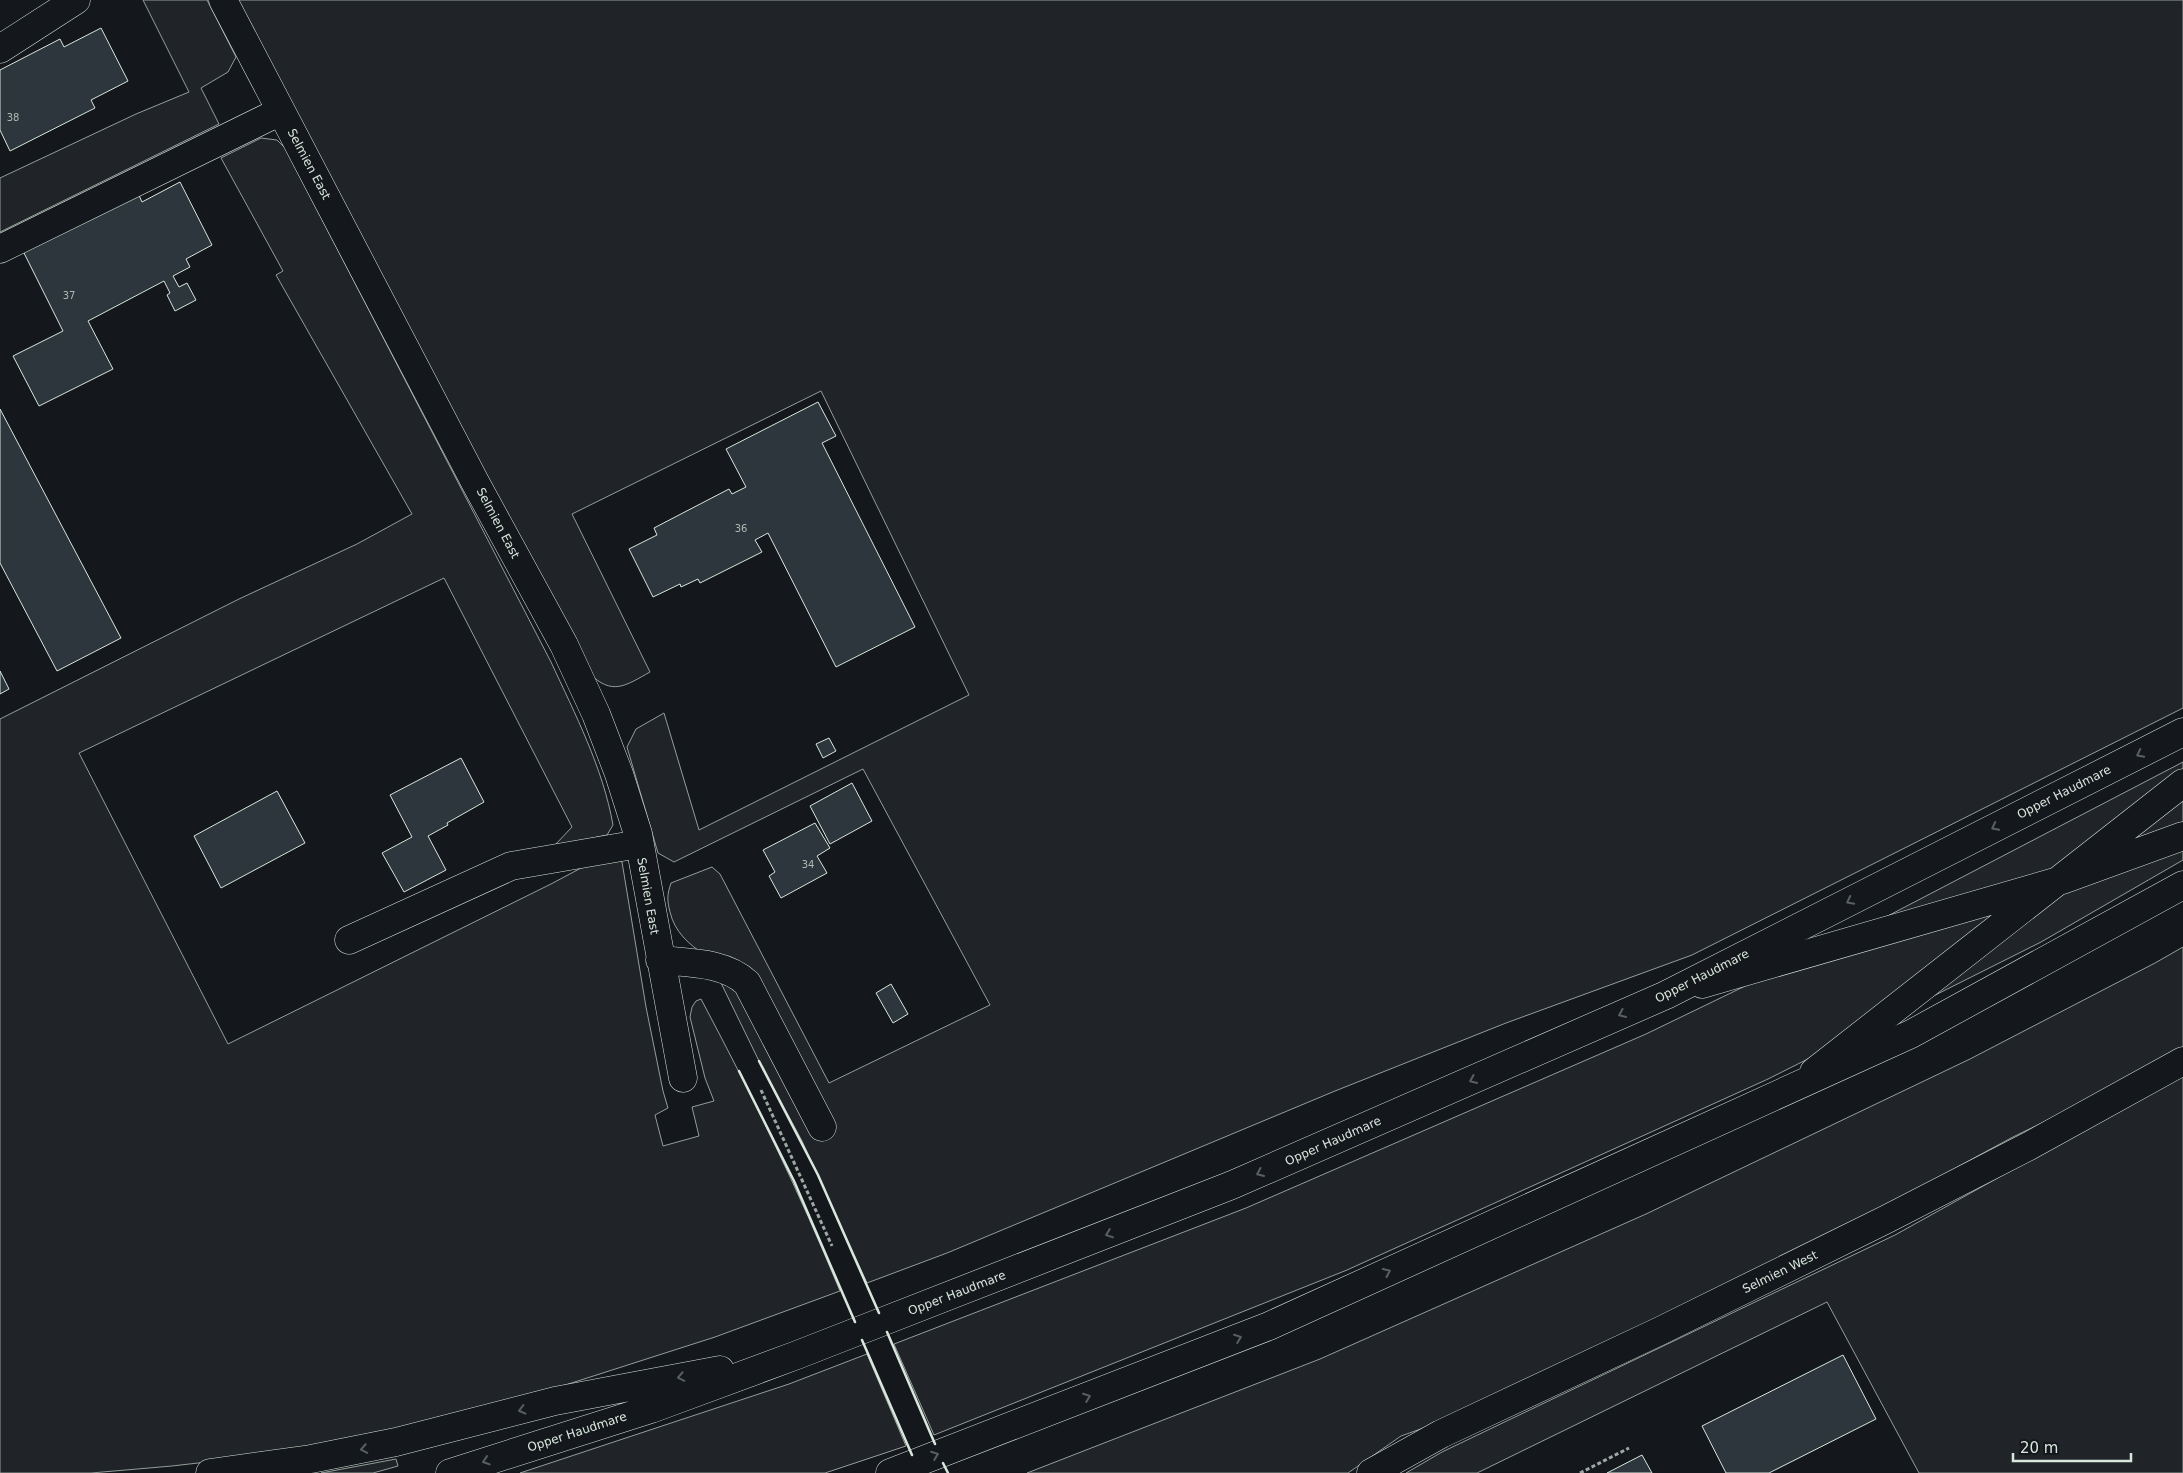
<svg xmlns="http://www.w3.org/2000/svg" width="2183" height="1473" viewBox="0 0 2183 1473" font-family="'DejaVu Sans',sans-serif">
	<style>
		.green { fill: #202428; stroke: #939e99 }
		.building { fill: #2c363c; stroke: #d8e6dc }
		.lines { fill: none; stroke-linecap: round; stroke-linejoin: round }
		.minor-casing { stroke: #d8e6dc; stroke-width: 29 }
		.highway-casing { stroke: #d8e6dc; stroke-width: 29 }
		.path { stroke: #9da8a2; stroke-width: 3; stroke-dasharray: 4 2.5; stroke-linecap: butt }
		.minor { stroke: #14181c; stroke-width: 28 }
		.highway { stroke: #14181c; stroke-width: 28 }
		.wall { stroke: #d8e6dc; stroke-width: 2.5 }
		.oneway { stroke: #59605f }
		.labels { text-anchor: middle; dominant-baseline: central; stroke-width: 4; stroke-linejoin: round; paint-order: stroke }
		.number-label { font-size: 10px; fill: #adbab4 }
		.street-label { font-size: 12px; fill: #d8e6dc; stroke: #14181c }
	</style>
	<rect width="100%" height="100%" fill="#14181c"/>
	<path class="green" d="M 143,0 L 207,0 L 236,57 L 228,72 L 201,88 L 219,124 L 0,232 L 0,178 L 136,114 L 189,92 Z
		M 238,0 L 2183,0 L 2183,708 L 1692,955 L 1506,1023 L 1335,1091 L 947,1253 L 867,1283 L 802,1141 L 759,1061 L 721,983 L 758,981 C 727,965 679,951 670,912 C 667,900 667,895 671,883 L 712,867 L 720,874 L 829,1083 L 990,1005 L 863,769 L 674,862 L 658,853 L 627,747 L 636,729 L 664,713 L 699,830 L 969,695 L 821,391 L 572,514 L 650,672 C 625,686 612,696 589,673 Z
		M 261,138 L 277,140 L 285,148 L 551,662 C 575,714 603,768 613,825 L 607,835 L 554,846 L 572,827 L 444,578 L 79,753 L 228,1044 L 551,884 L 598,859 L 609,857 L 622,862 L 646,1007 L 663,1091 L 668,1108 L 655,1115 L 663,1146 L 699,1136 L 692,1107 L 714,1101 L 705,1078 L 690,1017 L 692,1007 L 696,1001 L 701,999 C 752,1095 799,1191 840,1291 L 715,1337 L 531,1396 L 459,1416 L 259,1456 L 172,1466 L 91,1473 L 0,1473 L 0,719 L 239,599 L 357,544 L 412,514 L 276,275 L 283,271 L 221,158 Z
		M 2183,762 L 2183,860 L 2041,942 L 1768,1079 L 1347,1270 L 934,1435 L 894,1344 L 1246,1208 L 1646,1034 L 1857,932 Z
		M 2183,947 L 2183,1048 L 2107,1091 L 2011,1138 L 1854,1223 L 1577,1356 L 1460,1415 L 1401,1436 L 1348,1473 L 1027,1473 L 1320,1359 L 1646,1214 L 1970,1059 L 2155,963 Z
		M 2183,1075 L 2183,1473 L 1919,1473 L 1827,1302 L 1477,1473 L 1406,1473 L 1442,1452 L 1895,1235 Z
		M 867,1354 L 906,1446 L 825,1473 L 520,1473 L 789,1384 Z
		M 396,1459 L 398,1466 L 373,1473 L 321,1473 Z"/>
	<path class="building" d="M 101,28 L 128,81 L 91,100 L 95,108 L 10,151 L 0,130 L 0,70 L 60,39 L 64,47 Z
		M 180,182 L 212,245 L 186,259 L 190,267 L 173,276 L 179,287 L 187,283 L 196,300 L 175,311 L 167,295 L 170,293 L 164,281 L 88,321 L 113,369 L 39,406 L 13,356 L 63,331 L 23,251 L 138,193 L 142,202 Z
		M 818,402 L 836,436 L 822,443 L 915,627 L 836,667 L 768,533 L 755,540 L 762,552 L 700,583 L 698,579 L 681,587 L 680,584 L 653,597 L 629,549 L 657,535 L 654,528 L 729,489 L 732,494 L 746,487 L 726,449 Z
		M 0,409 L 121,638 L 57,671 L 0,563 Z
		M 0,671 L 9,689 L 0,694 Z
		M 829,738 L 836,751 L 823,758 L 816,744 Z
		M 461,758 L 484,802 L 447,823 L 448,825 L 428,836 L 446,870 L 404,892 L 382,853 L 412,837 L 390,795 Z
		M 852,783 L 872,821 L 830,844 L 810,806 Z
		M 277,791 L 305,843 L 221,888 L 194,836 Z
		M 815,823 L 830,848 L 817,856 L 827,873 L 781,898 L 769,876 L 775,872 L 763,850 Z
		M 891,984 L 908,1014 L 893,1023 L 876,993 Z
		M 1843,1355 L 1876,1419 L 1769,1473 L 1726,1473 L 1702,1426 Z
		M 1642,1455 L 1652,1473 L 1607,1473 Z"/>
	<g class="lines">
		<defs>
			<path id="minor" d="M 223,0 L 475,482 L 564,645 L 596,714 L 619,774 L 638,834 L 683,1078
				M 0,49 L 76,0
				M 0,249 L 281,111
				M 349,940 L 511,866 L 639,844
				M 660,960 C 689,963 725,962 747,983 L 822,1127
				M 1702,984 L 2062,880 L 2183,836
				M 1814,1072 L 2183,783
				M 1371,1473 L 1441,1434 L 1660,1331 L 1885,1220 L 2029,1146 L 2183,1061"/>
			<path id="highway" d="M 210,1473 L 311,1459 L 396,1442 L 555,1401 L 720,1370
				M 450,1473 L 651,1409 L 797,1355 L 1232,1185 L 1666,995 L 2183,732
				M 890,1473 L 1269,1326 L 1911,1034 L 2183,885"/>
		</defs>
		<use href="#minor" class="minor-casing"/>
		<use href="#highway" class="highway-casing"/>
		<path class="path" d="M 761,1090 L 832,1246
			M 1580,1473 L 1629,1448"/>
		<use href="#minor" class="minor"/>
		<use href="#highway" class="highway"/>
		<path class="wall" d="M 759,1061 L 818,1175 L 879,1313
			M 739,1071 L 794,1181 L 855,1322
			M 887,1332 L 935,1444
			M 862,1340 L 912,1455
			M 943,1463 L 948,1473"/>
	</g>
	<defs><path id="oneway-chevron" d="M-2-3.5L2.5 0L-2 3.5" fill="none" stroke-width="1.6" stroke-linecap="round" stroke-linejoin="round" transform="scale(1.25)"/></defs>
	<g class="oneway">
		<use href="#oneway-chevron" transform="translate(2140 754) rotate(153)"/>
		<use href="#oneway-chevron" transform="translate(1995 827) rotate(153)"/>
		<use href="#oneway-chevron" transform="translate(1850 901) rotate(153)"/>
		<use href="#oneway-chevron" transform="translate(1622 1014) rotate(156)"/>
		<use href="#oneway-chevron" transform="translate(1473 1080) rotate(156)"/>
		<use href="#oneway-chevron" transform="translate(1260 1173) rotate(156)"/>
		<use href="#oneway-chevron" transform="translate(1109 1234) rotate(159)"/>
		<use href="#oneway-chevron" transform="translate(1387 1272) rotate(-24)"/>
		<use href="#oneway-chevron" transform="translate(1238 1338) rotate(-21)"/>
		<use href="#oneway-chevron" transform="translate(681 1377) rotate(169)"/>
		<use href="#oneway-chevron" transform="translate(1087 1397) rotate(-21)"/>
		<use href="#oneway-chevron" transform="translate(522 1410) rotate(166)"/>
		<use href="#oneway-chevron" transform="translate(364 1449) rotate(169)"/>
		<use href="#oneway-chevron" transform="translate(935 1455) rotate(-21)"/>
		<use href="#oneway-chevron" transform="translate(486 1461) rotate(162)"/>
	</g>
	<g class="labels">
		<g class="number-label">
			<text x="13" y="117">38</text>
			<text x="69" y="295">37</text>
			<text x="741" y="528">36</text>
			<text x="808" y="864">34</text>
		</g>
		<g class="street-label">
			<text transform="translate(309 164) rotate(62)">Selmien East</text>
			<text transform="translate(498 523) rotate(62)">Selmien East</text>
			<text transform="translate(2064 792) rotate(-27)">Opper Haudmare</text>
			<text transform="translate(648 896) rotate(80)">Selmien East</text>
			<text transform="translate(1702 976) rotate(-27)">Opper Haudmare</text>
			<text transform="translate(1333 1141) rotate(-24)">Opper Haudmare</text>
			<text transform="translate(1780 1272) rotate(-26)">Selmien West</text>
			<text transform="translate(957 1293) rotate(-21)">Opper Haudmare</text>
			<text transform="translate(577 1432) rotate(-18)">Opper Haudmare</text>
		</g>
	</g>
	<path d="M2013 1453v8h118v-8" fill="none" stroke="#d8e6dc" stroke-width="2.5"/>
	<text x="2020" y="1453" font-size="15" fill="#d8e6dc" stroke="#14181c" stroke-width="4" paint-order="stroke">20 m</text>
</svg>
